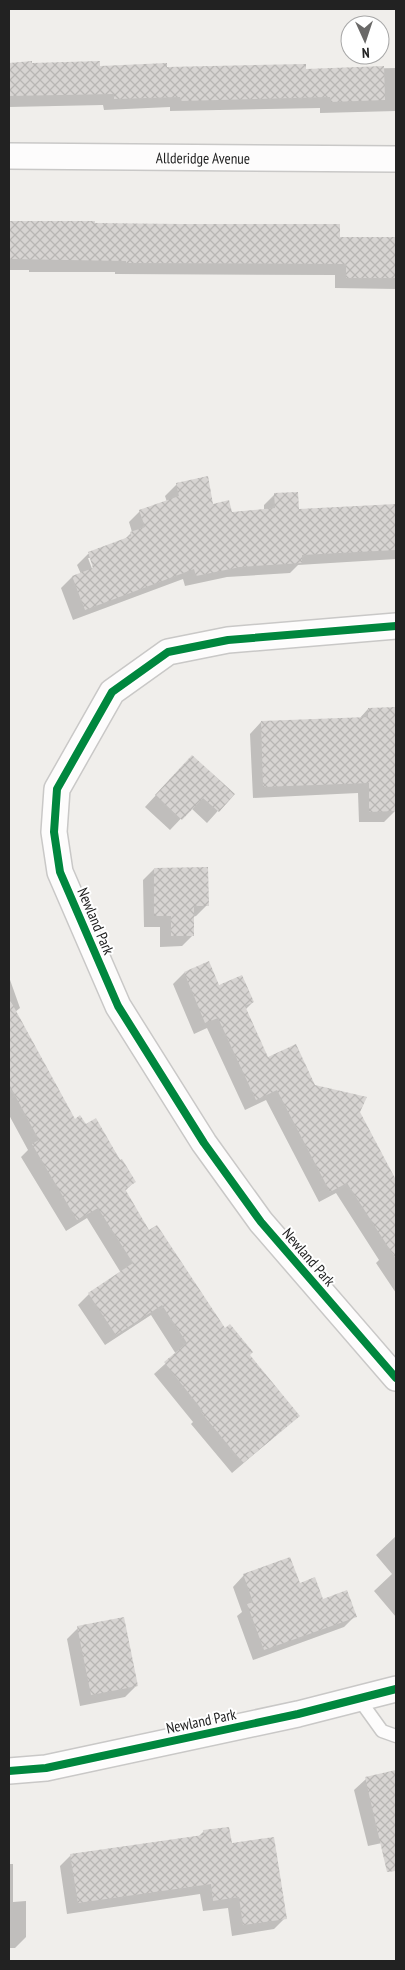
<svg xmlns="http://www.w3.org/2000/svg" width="405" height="1970" viewBox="0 0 405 1970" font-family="'PT Sans Narrow',sans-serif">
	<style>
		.shadow { fill: #0003; fill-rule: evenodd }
		.building { fill: url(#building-cross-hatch) }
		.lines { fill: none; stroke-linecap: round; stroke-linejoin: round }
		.lane-casing { stroke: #c9c8c7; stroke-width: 15 }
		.street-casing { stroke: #c9c8c7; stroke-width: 28 }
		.lane { stroke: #fdfcfc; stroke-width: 12 }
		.street { stroke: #fdfcfc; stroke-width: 25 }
		.cycleway-casing { stroke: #fff; stroke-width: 11 }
		.cycleway { stroke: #00873e; stroke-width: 8 }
		.labels { text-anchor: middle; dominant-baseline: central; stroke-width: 4; stroke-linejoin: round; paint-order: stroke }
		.street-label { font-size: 15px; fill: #222; stroke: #fff }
	</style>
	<defs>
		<pattern id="building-cross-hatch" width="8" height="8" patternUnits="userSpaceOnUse" patternTransform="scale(1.25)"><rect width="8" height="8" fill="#d7d4d2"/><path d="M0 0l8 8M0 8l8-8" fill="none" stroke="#b8b6b4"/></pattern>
	</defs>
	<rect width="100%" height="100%" fill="#f0eeeb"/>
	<path class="shadow" d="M 99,62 L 99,67 L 305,70 L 396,68 L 396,111 L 320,113 L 320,108 L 170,111 L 170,107 L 104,110 L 103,105 L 9,107 L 9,64 Z
		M 9,221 L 94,222 L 94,224 L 338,239 L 396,239 L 396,289 L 335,288 L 335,275 L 115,274 L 115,272 L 29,272 L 29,270 L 9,270 Z
		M 177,484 L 212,505 L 231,513 L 264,510 L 264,505 L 275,494 L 298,510 L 396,505 L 396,559 L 298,565 L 290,573 L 227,577 L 185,586 L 183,579 L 73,620 L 61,588 L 72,577 L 81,574 L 77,565 L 88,554 L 124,540 L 132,532 L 129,522 L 140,511 L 167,502 L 165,496 ZM 88,558 L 91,558 L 94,574 Z
		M 368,709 L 396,709 L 395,811 L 384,822 L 359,822 L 358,793 L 253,798 L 250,734 L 261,722 L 359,719 Z
		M 181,768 L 233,794 L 207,823 L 191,808 L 170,830 L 145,807 Z
		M 154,869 L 207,905 L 196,916 L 193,917 L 193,935 L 182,946 L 160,947 L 160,927 L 144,927 L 143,880 Z
		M 208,963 L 218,987 L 253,1002 L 245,1010 L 267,1059 L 358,1112 L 387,1172 L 396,1187 L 396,1293 L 376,1263 L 379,1260 L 336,1193 L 319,1202 L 266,1100 L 245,1110 L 207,1028 L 194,1034 L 173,984 L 184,973 Z
		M 9,977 L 20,1008 L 15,1012 L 74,1120 L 85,1126 L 95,1120 L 134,1182 L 125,1191 L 149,1232 L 224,1330 L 248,1355 L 299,1416 L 232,1473 L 191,1424 L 193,1422 L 154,1374 L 176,1354 L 151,1315 L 105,1345 L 78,1305 L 89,1294 L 121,1273 L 87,1218 L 66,1231 L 21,1157 L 28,1150 L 9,1115 Z
		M 396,1536 L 396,1617 L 374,1591 L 392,1574 L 376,1555 Z
		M 244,1575 L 322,1600 L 355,1616 L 344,1627 L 253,1660 L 237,1616 L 242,1612 L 233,1587 Z
		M 78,1628 L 136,1686 L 125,1697 L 80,1706 L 67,1639 Z
		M 396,1771 L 396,1840 L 368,1846 L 354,1790 L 366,1779 Z
		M 203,1832 L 231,1844 L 285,1918 L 274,1929 L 232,1936 L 228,1908 L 203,1911 L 200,1894 L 67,1914 L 60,1866 L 71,1855 L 198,1837 Z
		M 9,1864 L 13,1864 L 13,1902 L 26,1901 L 26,1937 L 15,1948 L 9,1948 Z"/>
	<path class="building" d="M 32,61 L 32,63 L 100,61 L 100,66 L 167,63 L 167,67 L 306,64 L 306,69 L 384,66 L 385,100 L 331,102 L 330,97 L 181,101 L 180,97 L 114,99 L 114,94 L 9,96 L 9,63 Z
		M 9,221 L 95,221 L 95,223 L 181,224 L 340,224 L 340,237 L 396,237 L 396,278 L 346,278 L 346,264 L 126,263 L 126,261 L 9,259 Z
		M 208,476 L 213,504 L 229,500 L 232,512 L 275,508 L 274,493 L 298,492 L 299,509 L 396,504 L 396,550 L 302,555 L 302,563 L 240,567 L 196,576 L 194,569 L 85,610 L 72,576 L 93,568 L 88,552 L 131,536 L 130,532 L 145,527 L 139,510 L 179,496 L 176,483 Z
		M 396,707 L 396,811 L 369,812 L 369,783 L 263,787 L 261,721 L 368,717 L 368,708 Z
		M 192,755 L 235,794 L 219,812 L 203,798 L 182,820 L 155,795 Z
		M 208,867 L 209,906 L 194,906 L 194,936 L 171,936 L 171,916 L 154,916 L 154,868 Z
		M 209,961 L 219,985 L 242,975 L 254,1002 L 245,1006 L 268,1057 L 296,1044 L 315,1085 L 367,1097 L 360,1112 L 396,1180 L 396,1259 L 347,1183 L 330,1192 L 277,1090 L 256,1100 L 218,1018 L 205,1023 L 184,972 Z
		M 9,998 L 75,1119 L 80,1115 L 86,1124 L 96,1118 L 120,1160 L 122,1159 L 136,1182 L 125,1189 L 149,1230 L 157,1225 L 225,1328 L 230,1324 L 253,1352 L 250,1355 L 300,1416 L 243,1463 L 201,1412 L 203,1411 L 164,1362 L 187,1343 L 162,1305 L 116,1335 L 88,1293 L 133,1263 L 98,1208 L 77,1220 L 32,1144 L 39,1140 L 9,1084 Z
		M 290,1557 L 300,1583 L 315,1577 L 323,1599 L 347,1590 L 357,1617 L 264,1650 L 247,1604 L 253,1602 L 243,1574 Z
		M 124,1617 L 138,1686 L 91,1695 L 77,1626 Z
		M 396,1770 L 396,1871 L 387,1872 L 365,1777 Z
		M 229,1827 L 232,1843 L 274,1837 L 287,1919 L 243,1925 L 239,1897 L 213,1901 L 211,1884 L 78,1903 L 70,1854 L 203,1835 L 203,1830 Z"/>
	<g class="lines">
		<defs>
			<path id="lane" d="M 359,1699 L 382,1731 L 396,1736"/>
			<g id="street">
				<path id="s1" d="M 9,156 L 396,159"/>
				<path d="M 396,626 L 228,640 L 168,652 L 112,692 L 57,789 L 54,832 L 60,872 L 118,1006 L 204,1143 L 261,1222 L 396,1378"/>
				<path d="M 9,1771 L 46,1768 L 298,1714 L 396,1689"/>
			</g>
		</defs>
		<use href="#lane" class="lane-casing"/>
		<use href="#street" class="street-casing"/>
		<use href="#lane" class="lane"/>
		<use href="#street" class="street"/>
		<defs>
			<path id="cycleway" d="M 396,626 L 228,640 L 168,652 L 112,692 L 57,789 L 54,832 L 60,872 L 118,1006 L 204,1143 L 261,1222 L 396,1378
				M 9,1771 L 46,1768 L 298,1714 L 396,1689"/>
		</defs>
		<use href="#cycleway" class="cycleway-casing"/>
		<use href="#cycleway" class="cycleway"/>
	</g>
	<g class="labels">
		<g class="street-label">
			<text stroke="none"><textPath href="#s1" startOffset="194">Allderidge Avenue</textPath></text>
			<text transform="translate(96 921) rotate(67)">Newland Park</text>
			<text transform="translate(309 1257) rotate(49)">Newland Park</text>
			<text transform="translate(201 1721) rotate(-12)">Newland Park</text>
		</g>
	</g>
	<rect width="405" height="1970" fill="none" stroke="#222222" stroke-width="20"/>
	<g transform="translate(365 40) rotate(177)"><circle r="24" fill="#ffffff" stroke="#a7a7a7"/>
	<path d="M0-4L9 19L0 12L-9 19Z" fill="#6a6968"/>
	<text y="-8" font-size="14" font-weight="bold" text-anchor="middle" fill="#222222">N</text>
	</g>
</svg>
